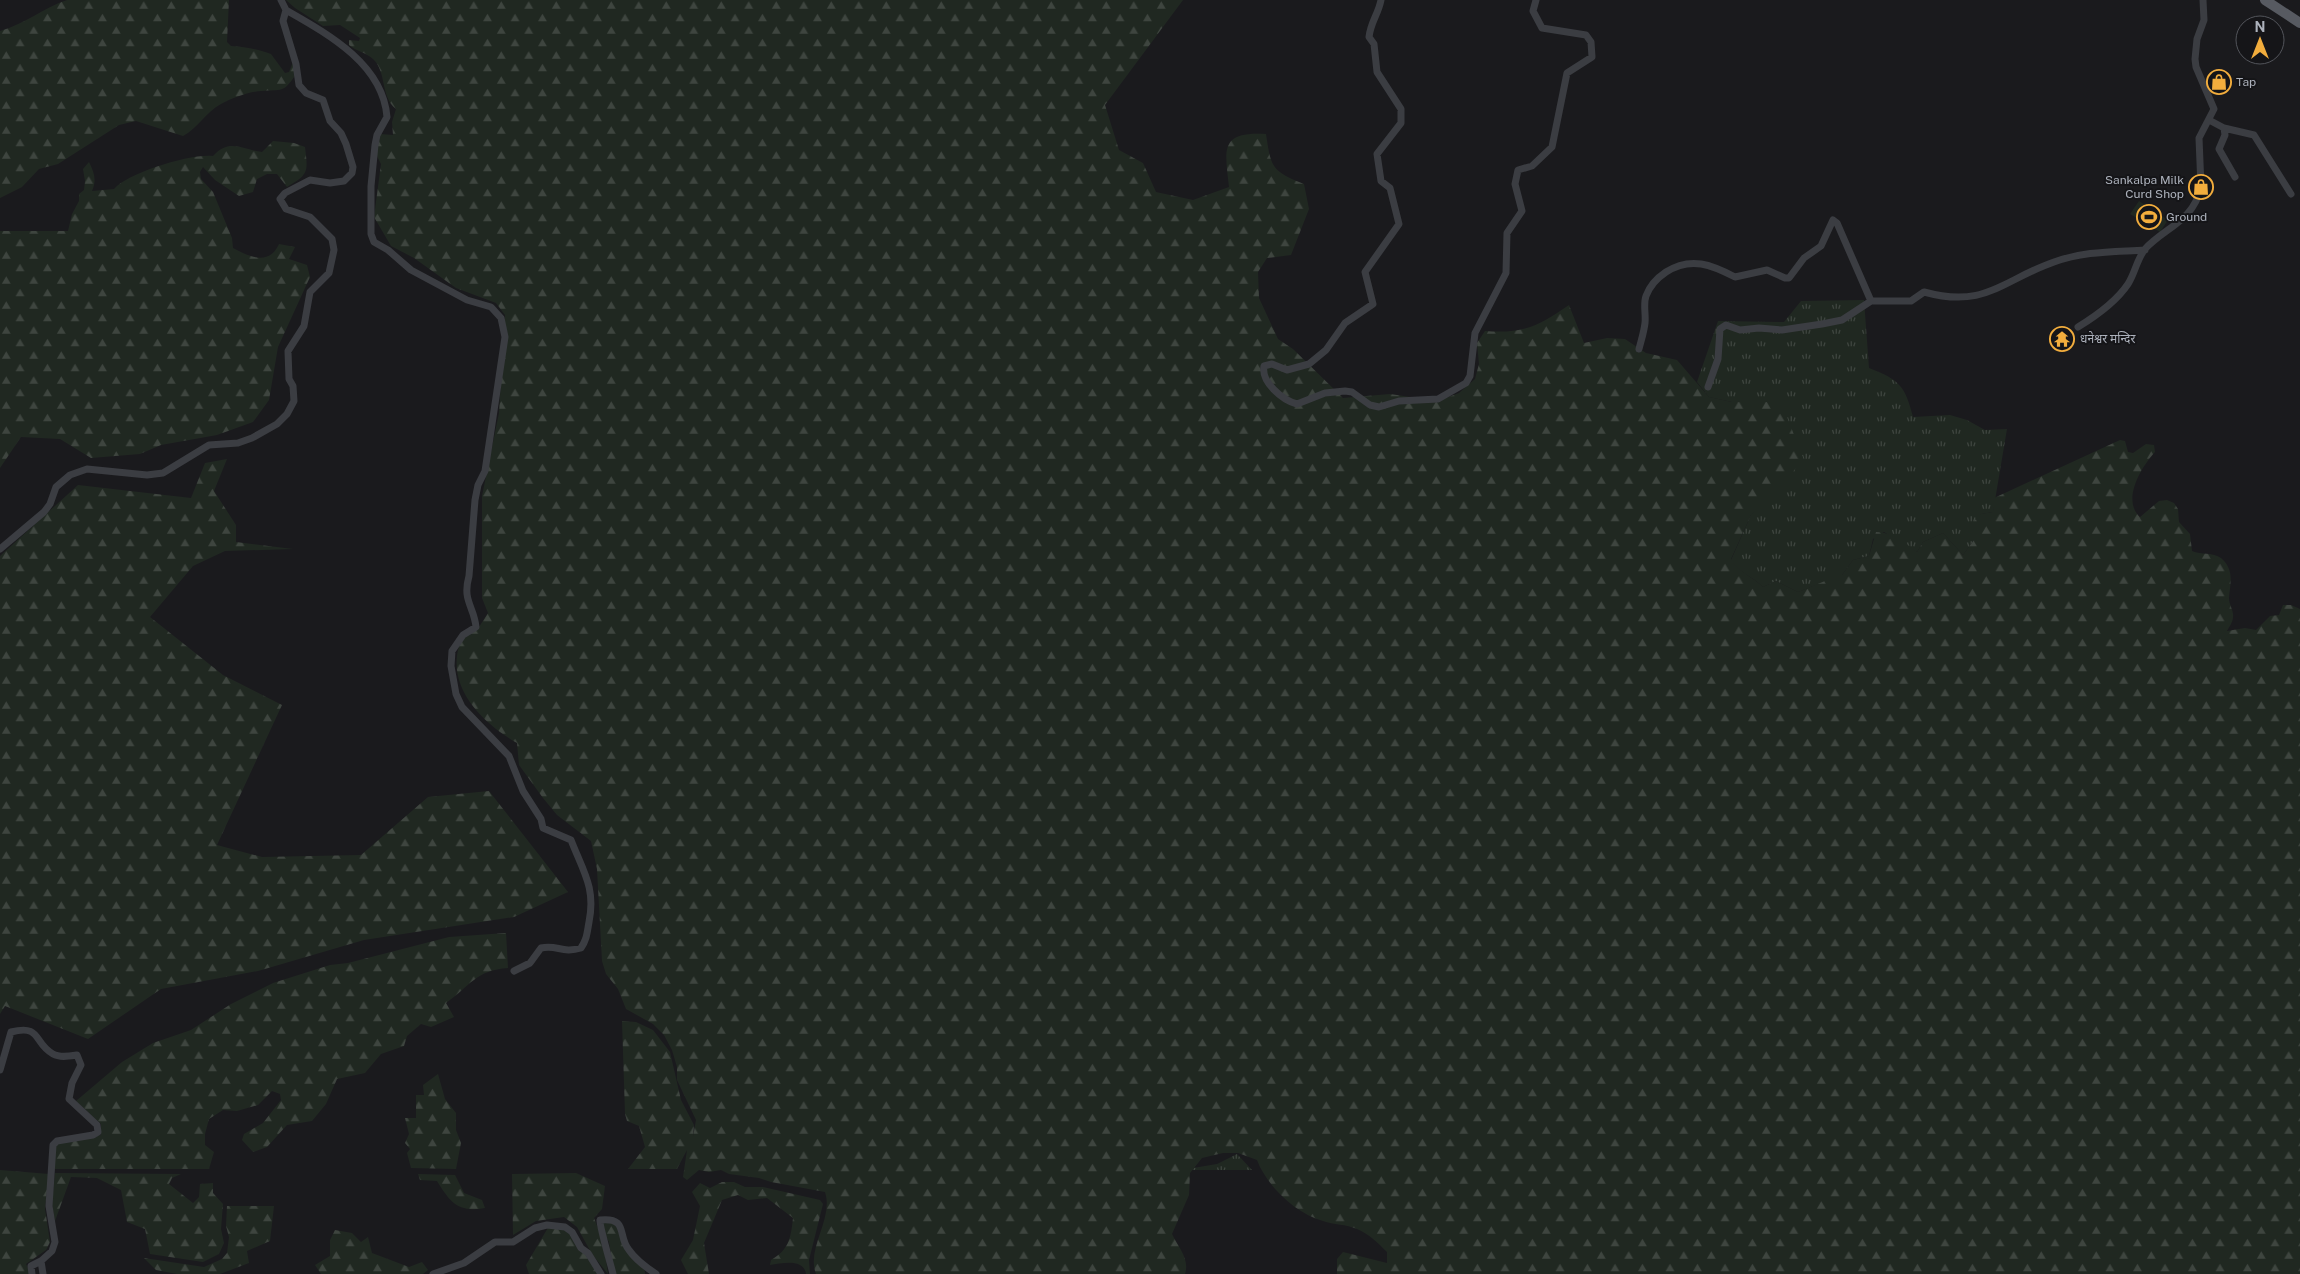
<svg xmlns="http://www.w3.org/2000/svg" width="2300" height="1274" viewBox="0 0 2300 1274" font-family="'Public Sans','Noto Sans Devanagari',sans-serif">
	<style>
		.grass { fill: url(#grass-tufts) }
		.forest { fill: url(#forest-firs) }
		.garden { fill: #202821 }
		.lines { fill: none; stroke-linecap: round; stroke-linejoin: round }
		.street { stroke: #3b3d42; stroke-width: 7 }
		.primary { stroke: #575a61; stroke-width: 10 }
		.labels { text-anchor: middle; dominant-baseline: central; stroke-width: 4; stroke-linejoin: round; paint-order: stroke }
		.poi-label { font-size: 12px; fill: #adb2bc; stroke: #151518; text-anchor: start }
	</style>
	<defs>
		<pattern id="grass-tufts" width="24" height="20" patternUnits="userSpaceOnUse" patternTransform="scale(1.25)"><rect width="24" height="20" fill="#202821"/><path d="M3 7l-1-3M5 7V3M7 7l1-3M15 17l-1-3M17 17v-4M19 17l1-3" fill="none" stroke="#3e453f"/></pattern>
		<pattern id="forest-firs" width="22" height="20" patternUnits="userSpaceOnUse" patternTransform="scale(1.25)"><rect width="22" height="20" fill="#202821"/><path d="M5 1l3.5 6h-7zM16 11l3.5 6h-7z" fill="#3e453f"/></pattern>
	</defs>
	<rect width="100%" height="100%" fill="#1a1a1d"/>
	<path class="grass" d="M 1864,300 L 1869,368 C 1900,380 1905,386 1913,417 L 1950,415 L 1967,420 L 1985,430 L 2007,429 L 1993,512 L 1981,514 L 1974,540 L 1963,555 L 1943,533 L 1923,542 L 1917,552 L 1884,532 L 1873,539 L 1869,556 L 1853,560 L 1842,575 L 1798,592 L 1776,581 L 1763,587 C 1753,577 1737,571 1731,560 L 1751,515 L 1766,497 L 1781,402 L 1732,402 L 1709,397 L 1697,382 L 1718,321 L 1784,322 L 1801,301 Z
		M 1237,1154 L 1252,1170 L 1181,1170 L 1217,1164 Z"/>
	<path class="forest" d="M 67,0 L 229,0 L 227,42 L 231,46 C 245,47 258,49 271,54 L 285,73 L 289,72 L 293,62 L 296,74 C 283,94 282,89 261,91 C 248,92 232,98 221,104 C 206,112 198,128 183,136 L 136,121 L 119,125 L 58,164 L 39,169 L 22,187 L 0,198 L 0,31 C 25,24 43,8 67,0 Z
		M 286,0 L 1183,0 L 1105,105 L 1119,150 L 1143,163 L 1156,192 L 1193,200 L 1229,187 C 1225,150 1219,131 1266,134 C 1271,167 1271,171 1304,184 L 1309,209 L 1291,255 L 1267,258 L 1258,272 L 1259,298 L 1278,339 L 1293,349 L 1343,398 L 1390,394 L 1438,401 L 1459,393 L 1475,379 L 1479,364 L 1477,343 L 1485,331 C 1523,334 1539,326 1569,305 L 1584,343 L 1607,338 L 1625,339 L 1646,353 L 1677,360 L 1709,397 L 1732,402 L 1781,402 L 1804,460 L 1751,515 L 1731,559 C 1737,571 1753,577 1763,587 L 1776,581 L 1798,592 L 1825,581 L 1830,574 L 1842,575 L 1853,560 L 1869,556 L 1876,532 C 1892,532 1905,543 1917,552 L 1923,542 L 1943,533 L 1963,555 L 1974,540 L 1972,523 L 1981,514 L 1993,512 L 1994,498 L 2120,440 L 2125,441 L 2128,452 L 2133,453 L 2146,444 L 2154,445 L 2155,452 C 2142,466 2121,500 2140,517 L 2159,501 L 2167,500 L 2174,503 L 2178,509 L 2179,522 L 2190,534 L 2192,551 C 2201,555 2213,552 2221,558 C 2235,570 2230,584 2229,598 C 2229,605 2234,611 2233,617 C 2233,622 2229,627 2227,631 L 2245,628 L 2256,630 L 2270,616 L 2279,615 L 2283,605 L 2291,605 L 2300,609 L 2300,1274 L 1337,1274 L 1337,1259 L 1343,1252 L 1387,1263 L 1387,1252 C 1378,1243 1369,1234 1357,1229 C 1346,1224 1334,1225 1323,1221 C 1295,1213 1267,1186 1257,1160 L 1238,1153 L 1223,1153 L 1202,1158 L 1190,1173 L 1189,1195 L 1172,1234 C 1178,1247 1190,1259 1185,1274 L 816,1274 C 806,1248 834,1219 825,1192 L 771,1182 L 759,1178 L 729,1174 L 721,1170 L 709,1172 L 699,1170 L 687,1180 L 683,1177 L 687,1150 L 677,1169 L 628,1169 L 645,1147 L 639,1126 L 627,1121 L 625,1114 L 622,1021 L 636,1022 L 653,1030 L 670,1052 L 681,1100 L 694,1125 L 693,1137 L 696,1120 L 677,1080 L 677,1067 L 672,1050 L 664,1035 L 653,1024 L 626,1009 L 618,989 L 606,974 L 602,961 L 597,869 L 591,841 L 557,815 L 543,798 L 519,765 L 517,743 C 478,720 439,680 465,632 L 479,627 L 488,613 L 482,598 L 482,496 L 499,413 L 505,315 L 496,303 L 456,288 L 414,258 L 391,246 L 374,217 L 381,164 L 376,154 L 376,147 L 379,141 L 380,134 L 393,135 L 392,122 L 396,109 C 380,96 387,72 373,59 C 367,53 356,51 349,45 L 349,40 L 359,41 L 360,38 L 340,25 L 323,26 L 295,8 Z
		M 273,141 L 294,143 L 305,147 C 308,172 309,174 287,187 L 277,174 L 267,174 L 257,179 L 253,192 L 239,196 L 215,180 L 203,167 L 200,172 L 201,179 L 213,192 L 232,238 L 233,248 C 250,257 269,266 279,244 L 295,247 L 289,259 L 307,265 L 310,277 L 278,347 L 269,400 L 253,422 L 217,435 L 161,445 L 140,454 L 91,458 L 60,439 L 21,437 L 0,468 L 0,231 L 68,231 L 72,214 L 79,201 L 79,194 L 84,190 L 85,181 L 83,169 L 89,162 C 94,172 97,180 92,191 L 114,189 C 127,173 192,153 213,156 C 229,138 241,149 262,152 Z
		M 227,459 L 214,491 L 236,525 L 236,542 L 293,549 L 225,551 L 193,566 L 150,617 L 223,675 L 282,705 L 217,845 L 262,857 L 361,855 L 428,797 L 489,791 L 568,892 L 514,917 L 364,940 L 258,971 L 161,989 L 88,1039 L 5,1006 L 0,1014 L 0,556 L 78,485 L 191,498 L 205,463 Z
		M 506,933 L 508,968 C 476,970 470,986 446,1003 L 454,1017 L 431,1027 L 421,1024 L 407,1036 L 404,1046 L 381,1054 L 365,1073 L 337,1079 L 326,1104 L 312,1121 L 287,1125 L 267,1147 L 253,1152 L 242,1140 L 244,1134 L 263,1123 L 281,1100 L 280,1094 L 272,1091 L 258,1105 L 237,1111 L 223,1110 L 209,1119 L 205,1134 L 205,1145 L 214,1152 L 209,1169 L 55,1169 L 55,1147 L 58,1142 L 101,1135 L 101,1124 L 76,1101 L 122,1062 L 153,1043 L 191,1030 L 231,1004 L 273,983 L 330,965 L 348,963 L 449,937 Z
		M 438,1074 L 445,1099 L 456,1113 L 456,1130 L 461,1143 L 456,1169 L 411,1168 L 407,1153 L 410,1149 L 405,1143 L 409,1134 L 405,1118 L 416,1118 L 416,1095 L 424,1095 L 423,1085 Z
		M 0,1170 L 49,1174 L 45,1209 L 50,1242 L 46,1250 L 26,1264 L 31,1274 L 0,1274 Z
		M 55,1173 L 181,1174 L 172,1178 L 169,1184 L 193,1203 L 199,1197 L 200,1184 L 213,1183 L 213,1193 L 223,1204 L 221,1229 L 224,1243 L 219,1254 L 203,1262 L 150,1254 L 145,1229 L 127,1222 L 121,1190 L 97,1178 L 71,1177 L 55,1221 L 52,1205 Z
		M 576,1173 L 605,1186 L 602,1209 L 594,1218 L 603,1241 L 608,1274 L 592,1254 L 577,1227 L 564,1217 L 536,1221 L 513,1235 L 512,1174 Z
		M 418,1174 L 455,1175 L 464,1193 L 482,1200 L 485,1208 C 458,1213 450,1202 437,1181 L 420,1180 Z
		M 722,1182 L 734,1182 L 745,1187 L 763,1187 L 820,1200 L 823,1204 L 809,1260 L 810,1274 L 806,1274 C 804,1258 782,1263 770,1265 L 771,1260 C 789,1250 791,1237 793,1218 L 767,1198 L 748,1200 L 738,1195 L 722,1200 L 704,1243 L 709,1274 L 688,1274 L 681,1260 L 693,1240 L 700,1206 L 692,1192 L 700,1183 L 710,1188 Z
		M 227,1206 L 274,1206 L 270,1241 L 247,1251 L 249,1263 L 220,1274 L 177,1274 L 156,1270 L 144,1258 L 204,1267 L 222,1259 L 227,1253 L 229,1237 L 226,1226 Z
		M 603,1220 C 621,1223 620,1234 629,1247 C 632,1253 639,1257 644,1261 L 645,1274 L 614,1274 L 609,1242 L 602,1229 Z
		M 549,1226 L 566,1226 L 599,1274 L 529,1274 L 526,1265 Z
		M 335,1230 L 352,1233 L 361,1242 L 368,1237 L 372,1253 L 409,1267 L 422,1262 L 428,1270 L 423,1274 L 321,1274 L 315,1265 L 330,1256 L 330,1240 Z"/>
	<path class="garden" d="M 2139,201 L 2168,220 L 2160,232 L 2130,214 Z"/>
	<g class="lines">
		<path class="street" d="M 1381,0 C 1378,15 1371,21 1369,37 L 1374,44 L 1377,72 L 1401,109 L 1401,123 L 1377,154 L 1381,181 L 1390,188 L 1399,224 L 1365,272 L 1373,304 L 1345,323 L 1326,350 L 1309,364 L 1287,370 L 1272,364 L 1264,366 C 1261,382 1282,400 1297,404 L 1325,393 L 1345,391 L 1352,392 L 1370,405 L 1379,407 L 1399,401 L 1438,399 L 1466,383 L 1470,376 L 1475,333 L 1506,273 L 1507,233 L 1522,211 L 1515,184 L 1518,170 L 1532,166 L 1552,147 L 1567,73 L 1592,57 L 1591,42 L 1586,35 L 1542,28 L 1533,11 L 1536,0
			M 286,10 C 328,34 383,64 387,117 L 377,135 L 375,145 L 371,186 L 371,234 L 374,242 L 388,250 L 411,270 L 467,300 L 491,307 L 501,318 L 505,337 L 485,471 L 478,485 L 475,500 L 469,576 C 462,601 474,606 476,627 L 463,635 L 452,651 L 451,666 L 456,694 L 462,707 L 509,756 L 523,791 L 541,819 L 543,828 L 571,840 C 583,871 596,888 589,922 C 587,933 587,939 581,948 C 562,954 557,944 541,948 L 530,963 L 514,971
			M 2209,120 L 2224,128 L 2225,135 L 2219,149 L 2235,177
			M 2224,128 L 2254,135 L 2291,194
			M 2078,327 C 2096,316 2116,302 2128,284 C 2135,273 2137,259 2145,249 C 2165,227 2193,222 2201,187 L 2199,138 L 2214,109 L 2196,67 L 2195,59 L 2197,39 L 2204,20 L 2203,0
			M 1639,349 C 1641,341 1644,332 1645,323 C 1646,314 1643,304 1646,296 C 1650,285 1657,278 1666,272 C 1691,256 1712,265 1735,277 L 1767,270 L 1785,278 L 1789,278 L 1804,258 L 1821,246 L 1833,220 L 1837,223 L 1871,301
			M 1708,387 L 1718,359 L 1720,329 L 1726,325 L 1740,330 L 1759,328 L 1782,330 L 1822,324 L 1842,320 L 1871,301 L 1911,301 L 1924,292 C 1986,309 2002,280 2054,262 C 2084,251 2114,252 2145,250
			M 0,549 L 44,512 L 50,504 L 56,487 L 70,475 L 87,469 L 147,475 L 163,473 L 209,445 L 238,443 L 252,438 L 277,424 L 287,414 L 294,401 L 293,386 L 289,379 L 288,351 L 304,326 L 310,292 L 329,273 L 334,250 L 332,239 L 310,217 L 286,209 L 280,199 L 285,193 L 310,180 L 330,183 L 344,181 L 352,173 L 353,167 L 346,144 L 341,133 L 330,121 L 323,100 L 306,93 L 299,85 L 296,64 L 283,21 L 286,10 L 281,0
			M 0,1070 L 11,1032 C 42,1024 33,1043 53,1054 C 60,1058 70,1056 77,1055 L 81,1065 L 72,1083 L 69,1099 L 97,1125 L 98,1132 L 93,1135 L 57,1141 L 53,1145 L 49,1206 L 55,1242 L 52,1251 L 41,1261 L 43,1274
			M 32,1274 L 31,1266 L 41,1261
			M 433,1274 L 464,1263 L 495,1242 L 513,1242 L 535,1228 L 547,1225 L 565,1227 L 572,1232 L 581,1248 L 588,1253 L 601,1274
			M 613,1274 C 611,1265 599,1225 600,1220 C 629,1217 617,1236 629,1250 C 635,1259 647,1268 656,1274"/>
		<path class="primary" d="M 2265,0 L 2300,23"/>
	</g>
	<defs>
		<symbol id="shop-ring" viewBox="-11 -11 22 22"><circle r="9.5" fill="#151518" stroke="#f2ad3d" stroke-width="1.5"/><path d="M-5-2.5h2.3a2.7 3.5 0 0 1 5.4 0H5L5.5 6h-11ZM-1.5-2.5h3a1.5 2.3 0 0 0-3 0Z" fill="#f2ad3d"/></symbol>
		<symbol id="stadium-ring" viewBox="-11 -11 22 22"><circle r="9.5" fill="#151518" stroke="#f2ad3d" stroke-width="1.5"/><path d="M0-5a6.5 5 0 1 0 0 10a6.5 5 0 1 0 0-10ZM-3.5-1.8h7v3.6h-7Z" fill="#f2ad3d"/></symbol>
		<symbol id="temple-ring" viewBox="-11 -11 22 22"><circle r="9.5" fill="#151518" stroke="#f2ad3d" stroke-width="1.5"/><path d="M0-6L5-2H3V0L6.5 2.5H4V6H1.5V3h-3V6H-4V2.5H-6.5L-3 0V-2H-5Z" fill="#f2ad3d"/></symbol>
	</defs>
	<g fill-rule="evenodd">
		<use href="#shop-ring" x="2205" y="68" width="28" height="28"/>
		<use href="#shop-ring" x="2187" y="173" width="28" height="28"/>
		<use href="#stadium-ring" x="2135" y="203" width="28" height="28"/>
		<use href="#temple-ring" x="2048" y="325" width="28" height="28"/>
	</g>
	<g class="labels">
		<g class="poi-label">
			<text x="2236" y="82">Tap</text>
			<text x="2184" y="180" text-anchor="end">Sankalpa Milk<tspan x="2184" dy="14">Curd Shop</tspan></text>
			<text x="2166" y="217">Ground</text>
			<text x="2080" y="339">धनेश्वर मन्दिर</text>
		</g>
	</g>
	<g transform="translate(2260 40)"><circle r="24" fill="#151518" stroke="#52545a"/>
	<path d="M0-4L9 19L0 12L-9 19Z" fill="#f2ad3d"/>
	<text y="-8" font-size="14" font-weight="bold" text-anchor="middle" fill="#adb2bc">N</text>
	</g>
</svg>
